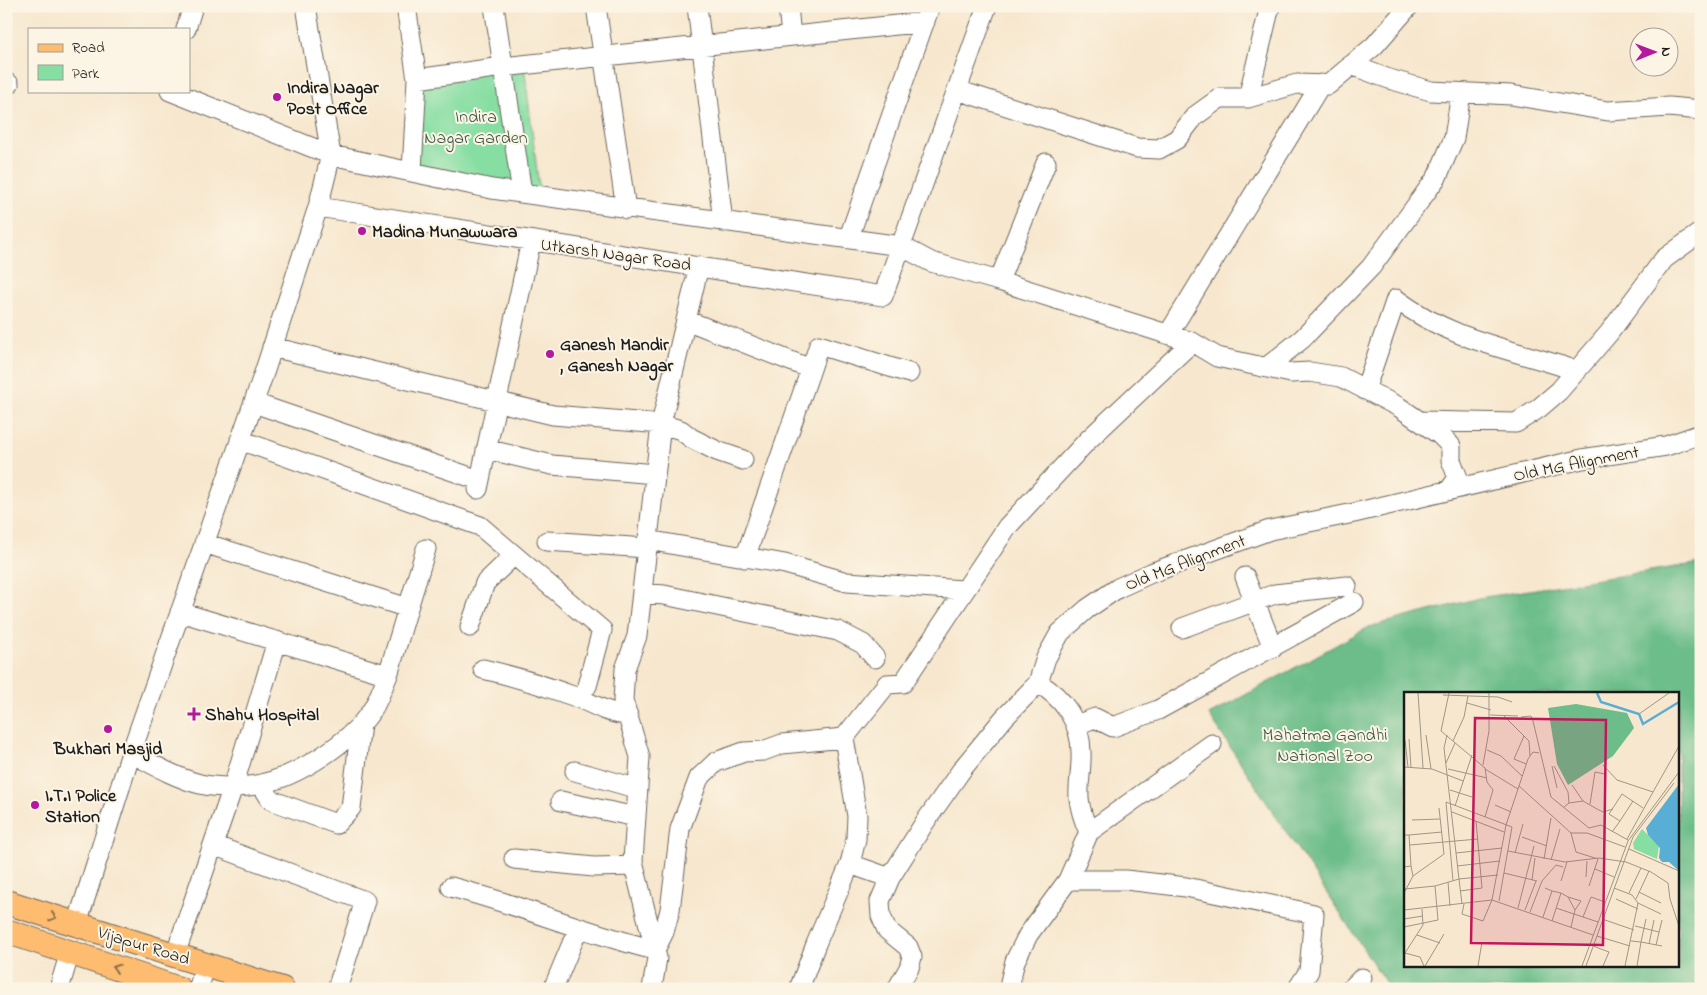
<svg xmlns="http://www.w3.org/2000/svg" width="1707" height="995" font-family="'Indie Flower',sans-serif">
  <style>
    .green { fill: #86dea3; stroke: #517d60 }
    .forest { fill: #6cbd89; stroke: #446c52; fill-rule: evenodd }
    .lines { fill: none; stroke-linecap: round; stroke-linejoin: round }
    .minor-casing { stroke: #69635a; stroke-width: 21 }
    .major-casing { stroke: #69635a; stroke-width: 26 }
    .minor { stroke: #fff; stroke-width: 19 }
    .major { stroke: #fdbc6f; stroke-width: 24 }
    .oneway { stroke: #8c6c46 }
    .poi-dot { fill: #b5179e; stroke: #fcf5e5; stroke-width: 2 }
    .labels { text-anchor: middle; stroke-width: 4; stroke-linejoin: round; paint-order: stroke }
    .poi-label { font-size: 18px; font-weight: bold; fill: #1c1c1c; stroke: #fcf5e5; text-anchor: start }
    .park-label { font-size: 18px; fill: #3c5644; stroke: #fcf5e5 }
    .street-label { font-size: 18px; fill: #1c1c1c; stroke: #fcf5e5 }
    .inset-river { fill: none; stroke: #59aed5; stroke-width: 2.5 }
    .inset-road { fill: none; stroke: #9f9687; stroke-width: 1 }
    .view { fill: #c2185b; fill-opacity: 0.15; stroke: #c2185b; stroke-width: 2.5 }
    .inset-edge { fill: none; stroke: #1c1c1c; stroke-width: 2.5 }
  </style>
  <rect width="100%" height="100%" fill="#fcf5e5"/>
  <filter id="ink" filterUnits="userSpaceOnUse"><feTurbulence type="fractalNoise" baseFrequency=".02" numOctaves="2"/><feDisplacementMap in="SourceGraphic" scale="10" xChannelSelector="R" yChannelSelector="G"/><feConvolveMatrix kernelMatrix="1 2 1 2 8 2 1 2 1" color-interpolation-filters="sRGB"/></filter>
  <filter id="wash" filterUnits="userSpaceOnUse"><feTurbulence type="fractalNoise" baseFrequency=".0096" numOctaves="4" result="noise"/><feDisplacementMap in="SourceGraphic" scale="20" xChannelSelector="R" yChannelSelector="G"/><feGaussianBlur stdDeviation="1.12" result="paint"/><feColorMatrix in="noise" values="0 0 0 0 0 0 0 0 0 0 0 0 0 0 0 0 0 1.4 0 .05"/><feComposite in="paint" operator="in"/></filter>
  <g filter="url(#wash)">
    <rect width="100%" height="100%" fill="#f7e7ce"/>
    <path class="green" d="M524 65 540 196 412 171 417 79Z"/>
    <path class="forest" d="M1701 563V989H1390L1209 715 1369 627 1479 598ZM1406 694H1678V966H1406Z"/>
  </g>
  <g filter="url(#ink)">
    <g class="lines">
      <defs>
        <path id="minor" d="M406 6 417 79 502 67 925 22
          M494 6 522 193
          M596 6 626 209
          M697 6 723 222
          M788 6 791 36
          M186 29 193 6
          M1351 65 1389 79 1431 91 1511 95 1608 111 1669 107 1701 110
          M6 83 9 84
          M957 90 1137 148 1159 149 1177 139 1195 116 1220 98H1248L1297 84 1328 85 1374 46 1409 6
          M170 91 331 155 492 189 901 246 931 262 999 281 1192 342
          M1248 98 1270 6
          M412 171 417 79
          M318 207 883 296 987 6
          M849 237 930 6
          M999 281 1046 163
          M686 320 811 369 819 345 909 373
          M1169 333 1321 84
          M272 347 553 415 661 424 681 430 691 438 717 451 743 460
          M1267 367 1302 339 1371 267 1421 199 1437 177 1454 138 1461 93
          M1365 390 1396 299C1452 341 1512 349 1577 371
          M254 403 479 480
          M1420 421 1516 423 1538 409 1559 391 1609 333 1664 259 1701 232
          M240 440 480 526 602 630 587 686
          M486 449 552 465 655 474
          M478 489 531 241
          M647 540 785 564 847 582 963 590
          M547 541 646 548
          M204 543 408 608 426 549
          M745 558 811 369
          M1245 577 1273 648
          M642 593 664 595 838 631 863 644 875 658
          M180 612 388 675 408 608
          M470 627 485 583 514 555
          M1182 628 1275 594 1347 586
          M483 669C513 676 543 685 573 696 592 703 607 714 628 715
          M1038 683C1063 697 1081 723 1081 752 1082 767 1078 783 1079 798 1080 810 1084 821 1089 832
          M1076 725 1095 718 1113 727 1158 710 1354 602
          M131 753C152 764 176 778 200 784 218 788 243 788 261 784 298 776 351 742 372 710 379 699 383 686 388 675
          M575 771 628 786H638
          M261 784 271 800 336 824 351 808 361 724
          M561 801 636 817
          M213 845 365 901 337 989
          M514 859 594 867 634 866
          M850 864 890 878
          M1068 880H1126L1186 887 1314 914 1309 971 1298 988
          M451 887C520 905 585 933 655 950L664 932 670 910 680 829 699 778 716 762 744 752 763 751 782 744 844 738 887 684 903 683 1007 527 1088 440 1192 342 1217 357 1291 373 1310 372 1341 377 1399 407 1440 435 1451 446V460L1458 478 1450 489
          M77 924 131 753 265 370 318 207 331 155 306 6
          M175 955 233 787 277 641
          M59 989 70 952
          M198 989 206 965
          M553 989 578 929
          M652 989 657 958 633 861 640 757 623 700 625 669 637 636 661 424 699 266
          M799 989 816 944 850 864 856 839 857 816 844 738
          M897 989 909 968 912 957 908 947 887 930 881 916 880 901 890 878 925 822 963 768 1004 718 1038 683 1046 658 1060 633 1087 609 1118 588 1151 573 1270 530 1354 513 1582 459 1666 446 1701 434
          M1014 989 1010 982 1015 961 1028 935 1068 880 1089 832 1212 744
          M1351 989 1362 978"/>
        <path id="major" d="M6 902 282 989
          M6 931 179 989"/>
      </defs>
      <use href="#minor" class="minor-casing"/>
      <use href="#major" class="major-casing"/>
      <use href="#minor" class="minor"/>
      <use href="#major" class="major"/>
    </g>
    <defs><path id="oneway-chevron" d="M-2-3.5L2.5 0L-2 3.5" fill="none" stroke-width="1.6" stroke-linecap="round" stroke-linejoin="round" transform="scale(1.25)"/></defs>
    <g class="oneway">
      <use href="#oneway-chevron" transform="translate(53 917) rotate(17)"/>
      <use href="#oneway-chevron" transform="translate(116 968) rotate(-161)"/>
    </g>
  </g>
  <g class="poi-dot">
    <circle cx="277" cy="97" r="5"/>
    <circle cx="362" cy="231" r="5"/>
    <circle cx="550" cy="354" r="5"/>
    <path d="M191.5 706.5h5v5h5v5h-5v5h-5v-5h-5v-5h5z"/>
    <circle cx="108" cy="729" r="5"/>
    <circle cx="35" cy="805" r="5"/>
  </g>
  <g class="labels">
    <g class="poi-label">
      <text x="287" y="93">Indira Nagar<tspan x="287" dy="21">Post Office</tspan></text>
      <text x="372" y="237">Madina Munawwara</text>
      <text x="560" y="350">Ganesh Mandir<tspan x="560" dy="21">, Ganesh Nagar</tspan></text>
      <text x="205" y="720">Shahu Hospital</text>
      <text x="108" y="754" text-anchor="middle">Bukhari Masjid</text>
      <text x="45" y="801">I.T.I Police<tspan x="45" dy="21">Station</tspan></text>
    </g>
    <g class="park-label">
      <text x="476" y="122">Indira<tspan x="476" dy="21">Nagar Garden</tspan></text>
      <text x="1325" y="740">Mahatma Gandhi<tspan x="1325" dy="21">National Zoo</tspan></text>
    </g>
    <g class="street-label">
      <text transform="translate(616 254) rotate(8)" y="6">Utkarsh Nagar Road</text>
      <text transform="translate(1576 463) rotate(-11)" y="6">Old MG Alignment</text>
      <text transform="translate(1185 562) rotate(-21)" y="6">Old MG Alignment</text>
      <text transform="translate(144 945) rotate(17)" y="6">Vijapur Road</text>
    </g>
  </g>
  <g transform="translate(1404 692)">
    <rect width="275" height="275" fill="#f7e7ce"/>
    <path d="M238 137 255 154 253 167 230 157 229 151Z" fill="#86dea3"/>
    <path d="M172 12 223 21 230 36 209 64 164 93 153 72 144 16Z" fill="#6cbd89"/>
    <path d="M275 92V178H274L265 170H258L255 166 256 156 244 143 242 136Z" fill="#59aed5"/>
    <path class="inset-river" d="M193 1 197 10 235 22 239 32 275 10"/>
    <path class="inset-road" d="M14 1 19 76M45 1 37 39 81 76 83 90 89 98 81 125M39 3 94 5 108 10M63 11 87 18M235 22 265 1M86 23 114 24M100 24 125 49 126 64M117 25 127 24 129 29 147 105 185 136M22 43 27 77M43 43 40 56 55 187 94 183M120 44 110 67 122 72M5 47 7 75M1 48 4 75M49 49 60 25 64 4M83 58 97 64 118 84M135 61 129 60 124 67 115 94 167 141 172 160 194 167 185 194M42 71 51 51M79 73 85 39V1M199 73 213 88 249 100 275 54M148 74 153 96M150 74 164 100 165 111M0 75 28 77 59 89M44 77 83 86M81 77 114 97M168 93 179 109 193 117 199 120 209 117M46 98 68 105M186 112 191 80 201 82M91 113 107 120M51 114 68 63M160 115 165 111 179 109M48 120 100 140M8 128 36 127M216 129 229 109M185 136 197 133 224 148M208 140 216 129 205 122 218 102 239 116M167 141H183L221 155M0 143H5L7 174M5 143 38 140M118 145 143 154M223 147 249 100M6 153 74 147M225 157 275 179M104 159 161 170 195 166 222 170 247 180 264 191 266 207 275 234M52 161 98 156M111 161 119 132M140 167 147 126M147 168 156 137M53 174 96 169M0 175 7 174 9 184M191 177 210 185M100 181 133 189M182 185 183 169M128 188 131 166M49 189 42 110 108 135 95 209M157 189 163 170M44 190 46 214M210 196 228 203 234 211 221 274M1 197 31 194M56 199 78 196 72 129M235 200 257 211M0 201 9 184 40 162 35 116M157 201 164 205 171 218 167 235M225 201 237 176M164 205 177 209 171 218M212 207 234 217M232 207 245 179M234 211 257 222M60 212 58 222 79 229 88 208 102 133 115 94M114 216 130 154M152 216 194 230M0 218 88 208 189 243M121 218 132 189M126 220 138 189 152 173 159 175M139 225 148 199 141 196M179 225 187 205 201 210M0 227 19 224M198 227 230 238M242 227 237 250 258 254M148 229 157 201 148 199M231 234 255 240M0 235 34 228 31 194 55 187 58 212M13 243 36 251M193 244 226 254M227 249 237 250 233 274M245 252 250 228M252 253 258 228M189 254 205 260 199 274M1 261 19 233 18 217M1 261 16 265 20 274M21 274 40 242M74 274 78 250M178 274 224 149 275 80M182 274 229 145 270 91"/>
    <path class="view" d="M71 26 202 28 199 253 67 251Z"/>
    <rect width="275" height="275" class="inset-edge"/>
  </g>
  <rect width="1707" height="995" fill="none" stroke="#fcf5e5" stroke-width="25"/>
  <rect x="28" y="28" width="162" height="65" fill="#fcf5e5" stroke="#a29e95"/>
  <rect x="38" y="44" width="25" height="8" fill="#fdbc6f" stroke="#a29e95"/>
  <text x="72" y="52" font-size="15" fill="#1c1c1c">Road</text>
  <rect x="38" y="65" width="25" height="15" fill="#86dea3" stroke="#a29e95"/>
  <text x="72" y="78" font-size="15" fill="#1c1c1c">Park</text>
  <g transform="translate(1654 52) rotate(89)"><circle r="24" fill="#fcf5e5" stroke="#a29e95"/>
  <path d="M0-4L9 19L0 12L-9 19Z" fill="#b5179e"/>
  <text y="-8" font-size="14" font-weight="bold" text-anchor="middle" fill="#1c1c1c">N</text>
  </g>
</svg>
